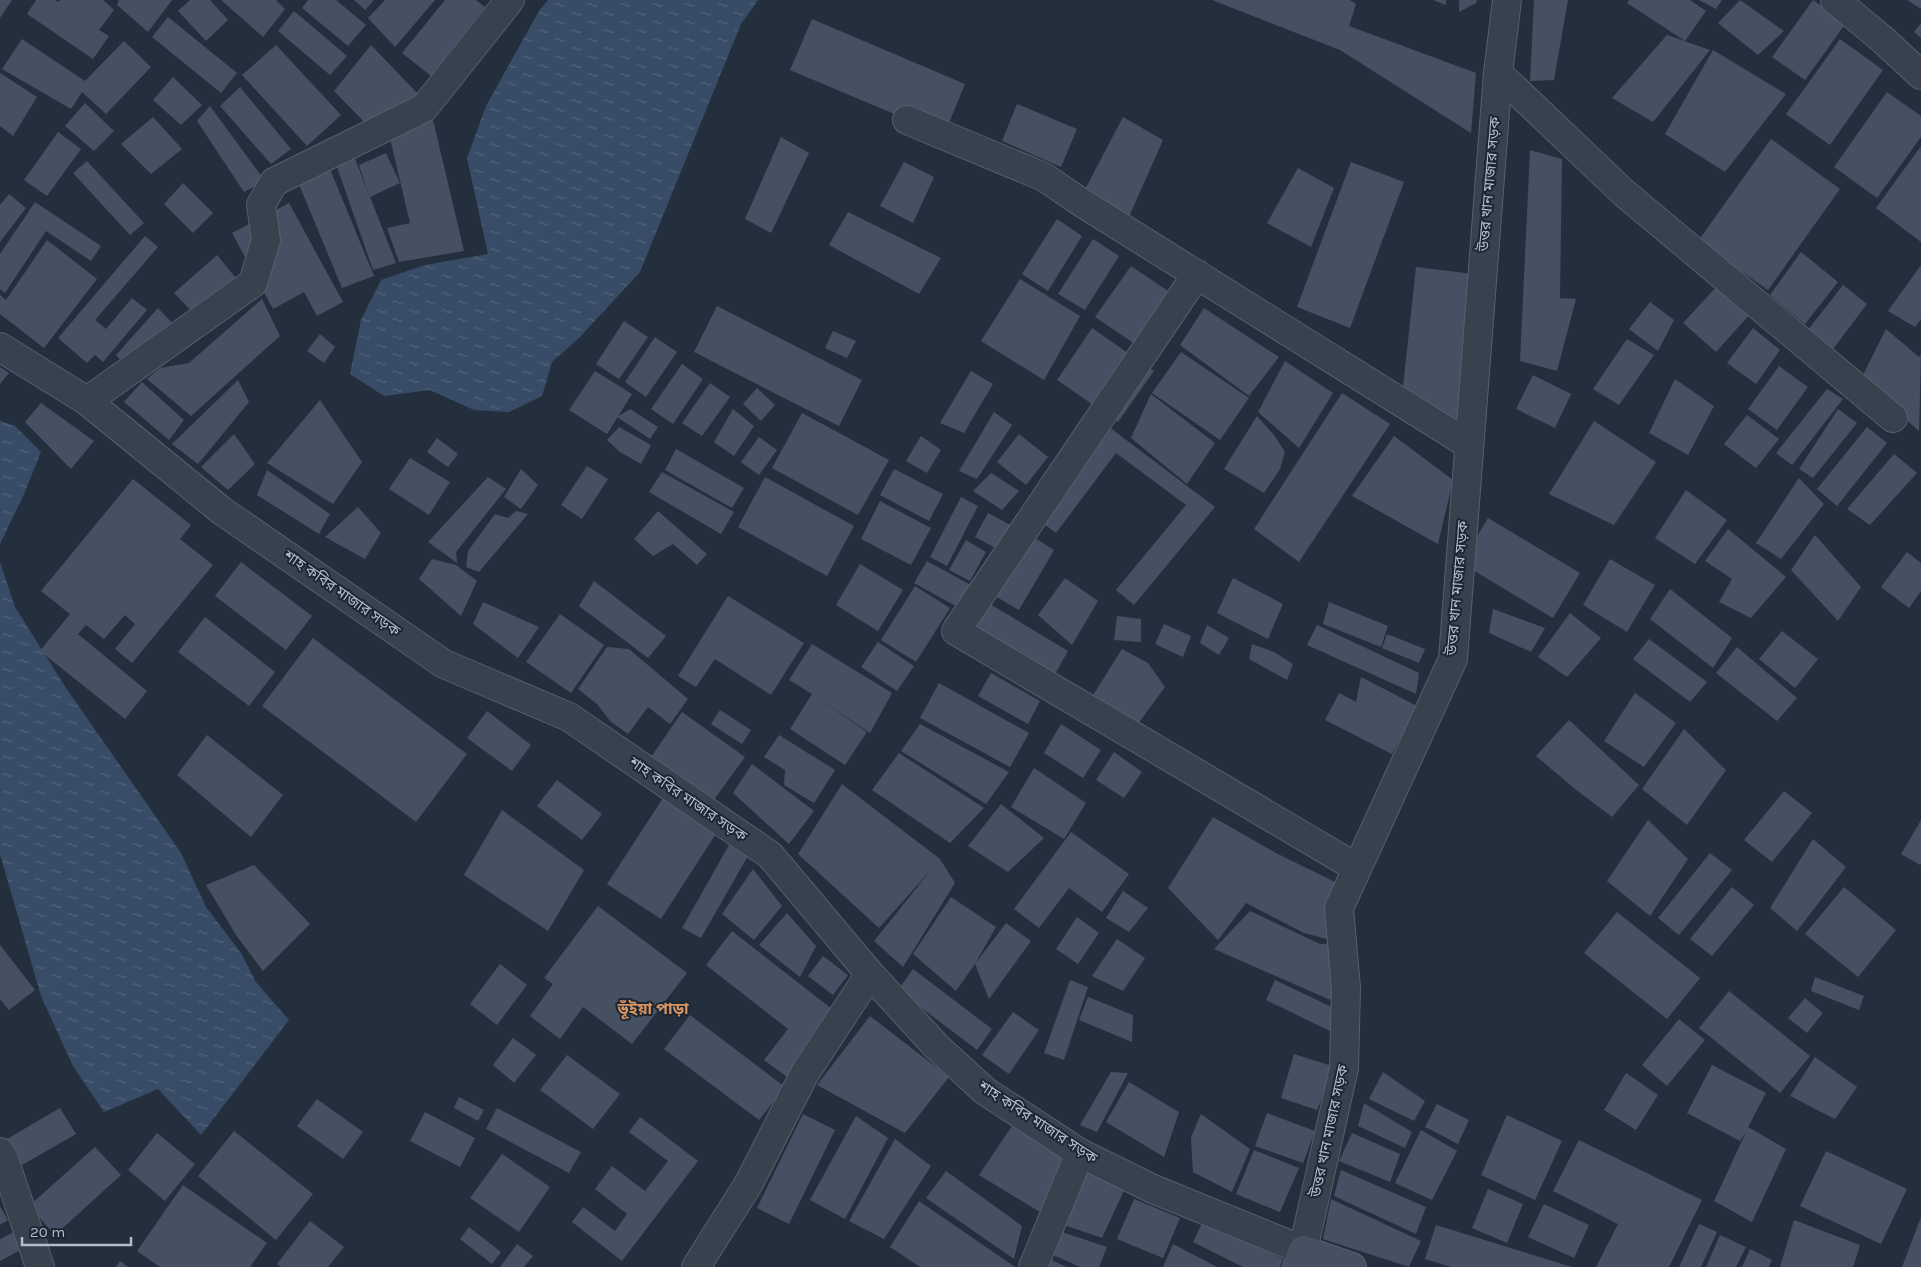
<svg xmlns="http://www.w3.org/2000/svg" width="1921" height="1267" font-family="Karla,'Noto Sans Bengali',sans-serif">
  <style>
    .water { fill: url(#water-ripples) }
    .building { fill: #455162 }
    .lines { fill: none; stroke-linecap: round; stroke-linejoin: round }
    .minor-casing { stroke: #565f6c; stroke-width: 30 }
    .tertiary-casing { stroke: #565f6c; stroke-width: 30 }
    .secondary-casing { stroke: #565f6c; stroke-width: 30 }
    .minor { stroke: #38414e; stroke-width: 28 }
    .tertiary { stroke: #38414e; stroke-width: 28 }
    .secondary { stroke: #465061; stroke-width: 28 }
    .labels { text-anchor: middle; stroke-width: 4; stroke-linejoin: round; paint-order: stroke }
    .street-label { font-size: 15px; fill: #b4bcc9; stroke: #1d2633 }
    .neighbourhood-label { font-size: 16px; font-weight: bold; fill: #d59563; stroke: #1d2633 }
  </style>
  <defs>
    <pattern id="water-ripples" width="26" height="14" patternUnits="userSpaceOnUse" patternTransform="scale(1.25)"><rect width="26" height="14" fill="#394c67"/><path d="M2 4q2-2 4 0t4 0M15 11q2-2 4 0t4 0" fill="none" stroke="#53647b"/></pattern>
  </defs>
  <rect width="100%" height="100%" fill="#242f3e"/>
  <path class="water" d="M548 0H758L741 24 640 272 579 338 552 362 542 396 509 412 474 410 430 390 384 396 350 374 361 320 381 280 425 265 488 254 467 158 486 106 539 11Z
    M0 421 15 426 41 452 24 494 0 544Z
    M0 562 15 607 66 688 181 853 206 907 241 953 256 982 289 1020 201 1135 158 1089 104 1112 73 1066 41 996 0 854Z"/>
  <path class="building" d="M0 0H12L0 18Z
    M36 0H55L58 2 60 0H103L114 10 99 30 109 36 93 59 27 14Z
    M119 0H172L148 32 117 5Z
    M190 0H210L228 20 206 41 178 11Z
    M221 0H276L285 9 263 37Z
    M308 0H336L366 25 348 46 302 8Z
    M354 0H374L365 10Z
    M385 0H435L395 47 368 18Z
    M445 0H476L485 7 431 76 402 53Z
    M1212 0H1350L1356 4 1349 26 1476 73 1471 133 1340 50Z
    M1433 0H1446V5Z
    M1459 0H1477L1476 3 1459 12Z
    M1534 0H1568L1554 80 1530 81Z
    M1629 0H1690L1706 11 1685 41 1627 3Z
    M1699 0H1722L1716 9Z
    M1740 0 1784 31 1758 55 1718 23Z
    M1813 0 1846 23 1805 80 1772 57Z
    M1907 0H1921V9Z
    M294 11 347 56 330 75 278 31Z
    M168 17 237 73 221 93 152 37Z
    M812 19 965 84 944 135 790 70Z
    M1921 23V38L1914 32Z
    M1667 35 1710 50 1653 122 1612 98Z
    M22 39 85 81 124 41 151 67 106 114 82 92 71 109 2 69Z
    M1840 39 1883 70 1830 145 1786 114Z
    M276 45 341 115 307 146 242 75Z
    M371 45 420 96 368 126 334 91Z
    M1713 50 1786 94 1725 172 1665 134Z
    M0 73 37 97 13 136 0 126Z
    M173 77 202 105 181 125 153 100Z
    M240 87 291 149 271 164 220 106Z
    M1887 92 1921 116V137L1877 198 1834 167Z
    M85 103 114 131 94 151 65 126Z
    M1017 104 1077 129 1061 167 1002 141Z
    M210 106 265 181 244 192 197 121Z
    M153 117 182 149 151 174 121 144Z
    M1123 117 1163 140 1128 219 1081 197Z
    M433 120 464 251 399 262 387 228 410 223 388 130Z
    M58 132 81 149 47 196 24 180Z
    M781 137 809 153 771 233 745 219Z
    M1771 139 1840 189 1768 290 1698 241Z
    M1921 146V242L1876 208Z
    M1530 150 1562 159 1560 298 1576 299 1557 371 1520 361Z
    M386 153 400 183 370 197 396 263 373 270 336 164 354 156 369 195 359 165Z
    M87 161 144 223 130 235 73 173Z
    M904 162 934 177 913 223 880 206Z
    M1351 162 1404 182 1350 328 1297 307Z
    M1298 168 1334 188 1311 247 1267 223Z
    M330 169 374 276 342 288 298 182Z
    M183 183 213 213 193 233 164 204Z
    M9 194 26 208 0 242V205Z
    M35 202 101 246 91 261 46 231 5 293 0 289V254Z
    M289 203 343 302 317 316 304 292 273 309 232 233Z
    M848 212 941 258 919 294 829 245Z
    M1057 219 1082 236 1048 291 1022 274Z
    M145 236 158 247 95 320 106 329 132 298 147 310 103 362 95 355 87 363 58 338Z
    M1093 239 1119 256 1085 310 1058 294Z
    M47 240 97 279 44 348 0 314V295L6 300Z
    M1801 252 1838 282 1805 324 1770 295Z
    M217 255 240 283 198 318 174 293Z
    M1921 265V319L1915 327 1888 311Z
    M1131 266 1192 307 1157 359 1095 317Z
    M1416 267 1473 274 1457 428 1402 396Z
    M1020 279 1080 316 1044 380 981 341Z
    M1719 284 1751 313 1716 352 1683 323Z
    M1843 285 1867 304 1833 349 1808 330Z
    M262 299 280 336 191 416 147 379 160 368 189 363Z
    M1650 302 1674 320 1658 351 1629 329Z
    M717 306 862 380 839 426 694 352Z
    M158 308 179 330 130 372 116 355Z
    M1204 308 1279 357 1249 396 1180 345Z
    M624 321 648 337 619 379 596 364Z
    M1092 328 1154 371 1118 422 1057 380Z
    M1753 328 1780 350 1756 384 1727 363Z
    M1886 329 1919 357 1921 354 1919 431 1861 379Z
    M833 331 856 341 847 358 825 348Z
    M320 334 335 347 324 363 307 351Z
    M655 337 677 352 646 397 625 382Z
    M1627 339 1654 355 1619 405 1593 389Z
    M1181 352 1249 398 1220 440 1152 393Z
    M1285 361 1333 393 1299 448 1258 412Z
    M682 364 703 379 673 424 651 409Z
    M1779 366 1808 387 1777 430 1748 409Z
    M0 367 9 373 0 384Z
    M595 371 632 394 607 434 569 410Z
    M971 371 993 384 964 433 940 423Z
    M1533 375 1571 394 1555 428 1516 409Z
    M1675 379 1714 406 1688 455 1649 433Z
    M238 380 249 402 198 464 172 444Z
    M142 382 184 420 169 440 124 402Z
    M710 383 730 397 702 436 682 423Z
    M757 388 775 405 761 421 743 404Z
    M1827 389 1843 399 1792 465 1776 453Z
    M1342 393 1390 424 1299 562 1254 529Z
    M1151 394 1215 443 1187 484 1131 438Z
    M320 400 362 462 333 504 267 463Z
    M41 403 94 441 71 469 25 422Z
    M630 409 658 427 650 439 617 417Z
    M733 409 754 426 734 456 714 442Z
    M1838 409 1857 423 1813 478 1799 469Z
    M994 412 1012 425 977 479 959 471Z
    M802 413 889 460 858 515 772 468Z
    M1747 415 1779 439 1756 468 1724 444Z
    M1257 416 1274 435 1285 452 1280 469 1264 493 1224 469Z
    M1594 421 1656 462 1614 525 1549 494Z
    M1105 424 1215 507 1134 605 1116 590 1186 505 1116 453 1056 533 1036 518Z
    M619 427 651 445 641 464 620 452 607 440Z
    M1867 427 1887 443 1837 506 1817 489Z
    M234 434 255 464 228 490 201 467Z
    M1019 434 1048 457 1026 485 997 462Z
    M921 436 941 450 927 473 906 461Z
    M1394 436 1453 480 1438 544 1352 496Z
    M759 437 777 450 759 475 741 462Z
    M437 438 458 454 448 467 427 452Z
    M676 449 744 488 732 508 665 470Z
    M1894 454 1917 473 1870 525 1847 509Z
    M410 458 450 482 429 515 389 489Z
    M587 466 608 479 582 519 561 505Z
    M521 469 538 485 521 509 504 497Z
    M894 469 943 494 929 521 880 495Z
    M267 470 330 514 319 534 257 495Z
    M662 472 734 512 721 534 649 492Z
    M991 473 1019 491 1002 510 973 491Z
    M488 477 506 489 456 552 457 563 428 542Z
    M765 477 854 526 827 576 738 527Z
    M1799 478 1824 504 1781 559 1756 543Z
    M133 479 191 525 180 539 213 565 132 663 115 649 135 624 125 615 104 639 86 625 78 634 147 691 125 719 40 651 70 614 41 591Z
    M1686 490 1727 520 1695 564 1655 538Z
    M961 497 978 506 947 566 930 557Z
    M880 501 931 528 911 565 861 539Z
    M358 507 381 533 365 559 325 537Z
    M516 511 528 514 479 572 466 567 468 551 495 514 508 518Z
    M658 511 707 554 697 565 673 544 653 556 634 539Z
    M988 513 1016 528 1003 552 975 537Z
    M1488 518 1580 573 1553 618 1461 563Z
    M1728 529 1786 577 1751 618 1719 602 1732 579 1705 561Z
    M1815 535 1861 587 1838 621 1791 570Z
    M1032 536 1054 550 1019 610 995 596Z
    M966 540 986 552 970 581 949 570Z
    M1907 552 1921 563V591L1909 608 1881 587Z
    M432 559 456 565 477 581 461 616 419 579Z
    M1610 559 1655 585 1627 632 1583 605Z
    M927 561 976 588 968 613 914 583Z
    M241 562 312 616 286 650 215 596Z
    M860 564 903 590 878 631 836 605Z
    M1065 578 1098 601 1072 645 1038 615Z
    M1233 578 1283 604 1268 639 1217 613Z
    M594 581 666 636 648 658 579 606Z
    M915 586 950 608 916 662 881 640Z
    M1670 589 1732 638 1713 668 1650 619Z
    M728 596 804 643 771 695 715 659 696 687 678 676Z
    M483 602 539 627 518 658 473 624Z
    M1329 602 1388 626 1381 647 1323 624Z
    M990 604 1068 651 1050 683 971 636Z
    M1493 609 1545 628 1531 652 1489 633Z
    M1570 613 1601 638 1567 677 1538 657Z
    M560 614 604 645 571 693 526 662Z
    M1117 616 1141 619V642L1114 640Z
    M205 617 275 672 249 706 178 652Z
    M1164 624 1191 636 1183 657 1155 644Z
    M1207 625 1229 638 1219 655 1200 643Z
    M1317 625 1419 673 1416 694 1307 645Z
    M1782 631 1818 659 1795 688 1759 659Z
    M1387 634 1425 649 1419 663 1382 648Z
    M313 638 467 754 416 822 262 706Z
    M1649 639 1707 682 1690 702 1633 659Z
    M878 642 914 666 897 691 861 667Z
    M812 644 892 693 870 733 815 696 867 732 845 765 790 729 812 694 789 680Z
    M1252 644 1274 652 1293 664 1287 680 1249 659Z
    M607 647 629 649 688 699 670 724 648 707 628 734 610 721 598 705 578 689Z
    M1737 647 1797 698 1777 721 1716 673Z
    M1122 649 1148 663 1165 687 1135 728 1090 700Z
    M991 673 1040 701 1028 724 978 696Z
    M1361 677 1417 706 1392 754 1325 720 1339 693 1356 702Z
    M939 683 1029 733 1010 767 920 718Z
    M1635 693 1676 723 1644 767 1604 741Z
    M720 710 751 730 742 744 711 724Z
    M487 711 531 745 512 771 467 738Z
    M682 712 745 757 713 801 651 757Z
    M1569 720 1639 785 1612 817 1575 789 1536 756Z
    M920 724 1009 772 986 804 901 751Z
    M1061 724 1101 750 1083 778 1044 753Z
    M1684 729 1726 770 1687 825 1642 789Z
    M207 735 283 795 251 837 177 775Z
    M779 735 835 770 814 803 784 785 785 770 764 757Z
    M1114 752 1142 772 1124 798 1096 780Z
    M899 753 984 808 950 843 872 790Z
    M752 764 814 811 789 844 733 793Z
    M1034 768 1086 803 1064 839 1011 807Z
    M557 780 602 814 582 840 537 806Z
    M842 784 940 859 955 883 903 967 874 941 931 870 879 928 798 854Z
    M1784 791 1812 813 1772 862 1744 840Z
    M665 795 719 829 661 919 607 884Z
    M1001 804 1044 838 1008 872 968 846Z
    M502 810 584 870 548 931 464 875Z
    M1213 817 1276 853 1347 888 1327 939 1304 933 1246 903 1218 940 1168 888Z
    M1648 820 1688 859 1650 916 1607 881Z
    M1921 820V864L1920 865 1901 854Z
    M1071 832 1129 874 1102 912 1069 888 1039 928 1014 909Z
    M733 838 752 849 701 938 682 928Z
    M1813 839 1846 867 1797 931 1770 908Z
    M1710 853 1732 870 1679 935 1658 918Z
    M254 865 310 924 263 971 236 935 206 885Z
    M753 869 782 906 754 940 722 914Z
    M1732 887 1754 905 1712 956 1690 939Z
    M1844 887 1896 930 1858 977 1805 934Z
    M1123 891 1148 908 1129 932 1106 918Z
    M951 897 996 927 975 964 1006 923 1031 941 989 999 975 964 956 991 913 954Z
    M598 906 687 973 632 1044 583 1007 560 1039 530 1016 553 984 544 978Z
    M1250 911 1320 944 1341 943 1335 1002 1214 949Z
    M1617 912 1700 978 1667 1019 1584 953Z
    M787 913 816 946 800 977 759 945Z
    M1077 917 1099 933 1078 964 1056 949Z
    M732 931 837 1013 787 1077 764 1060 788 1029 706 965Z
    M1117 939 1145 958 1123 991 1092 976Z
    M0 945 35 990 9 1010 0 999Z
    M823 956 848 975 833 995 808 976Z
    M500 964 527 985 497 1025 470 1004Z
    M913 969 992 1029 977 1050 898 990Z
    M1815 977 1864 996 1859 1010 1811 991Z
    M1070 980 1088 987 1064 1060 1044 1053Z
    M1275 980 1340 1011 1330 1031 1266 1000Z
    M1729 991 1810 1056 1780 1093 1699 1028Z
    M1088 997 1133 1015 1132 1042 1079 1020Z
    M1805 998 1823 1013 1807 1033 1788 1018Z
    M1013 1012 1039 1030 1009 1074 982 1055Z
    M690 1015 785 1087 759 1120 664 1049Z
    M870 1016 949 1077 905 1133 817 1085Z
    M1679 1019 1705 1040 1667 1086 1642 1065Z
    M513 1038 536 1055 514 1083 493 1065Z
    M1294 1054 1335 1067 1317 1110 1281 1098Z
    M567 1055 620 1094 593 1129 540 1090Z
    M1815 1057 1857 1087 1835 1119 1790 1096Z
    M1712 1065 1766 1093 1748 1127 1786 1149 1752 1222 1714 1201 1746 1132 1740 1141 1687 1113Z
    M1111 1072 1128 1073 1097 1132 1080 1125Z
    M1383 1072 1425 1101 1414 1121 1369 1099Z
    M1626 1073 1658 1095 1636 1130 1604 1110Z
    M1129 1082 1179 1112 1164 1157 1106 1122Z
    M459 1097 484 1110 478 1121 454 1108Z
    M317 1099 363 1132 343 1159 297 1126Z
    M1364 1103 1412 1132 1405 1148 1358 1126Z
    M1437 1104 1469 1120 1458 1144 1425 1127Z
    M60 1108 76 1134 22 1165 7 1139Z
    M497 1108 581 1152 569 1173 486 1129Z
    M425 1112 475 1138 460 1167 410 1141Z
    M1267 1113 1315 1131 1303 1163 1255 1146Z
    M803 1114 835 1130 789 1224 757 1208Z
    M1201 1114 1250 1149 1232 1192 1193 1172 1191 1137Z
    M1507 1115 1562 1141 1535 1200 1481 1175Z
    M856 1116 888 1138 845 1219 810 1200Z
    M640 1117 698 1161 622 1261 572 1222 583 1207 615 1231 627 1214 595 1189 612 1166 645 1191 668 1161 629 1132Z
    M1018 1117 1065 1150 1040 1212 979 1175Z
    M1421 1130 1457 1151 1432 1200 1395 1183Z
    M234 1131 313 1194 276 1240 198 1176Z
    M157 1133 195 1164 165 1201 128 1170Z
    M1352 1133 1400 1154 1390 1182 1339 1161Z
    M895 1139 931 1166 884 1239 849 1221Z
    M1579 1140 1702 1200 1669 1267H1596L1618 1224 1553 1191Z
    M95 1147 121 1175 55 1235 29 1206Z
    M1254 1150 1299 1168 1280 1212 1236 1194Z
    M1826 1151 1907 1189 1881 1244 1800 1206Z
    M502 1154 550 1187 519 1232 470 1198Z
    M1088 1158 1128 1182 1102 1238 1058 1223Z
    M1341 1170 1426 1207 1416 1234 1334 1196Z
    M946 1171 1022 1226 1014 1259 926 1198Z
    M183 1185 267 1243 250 1267H160L137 1251Z
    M1488 1189 1523 1204 1507 1243 1472 1228Z
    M1134 1199 1180 1218 1163 1258 1117 1239Z
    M1331 1199 1421 1241 1409 1267 1323 1239Z
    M919 1201 1015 1267H920L890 1247Z
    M1544 1204 1589 1225 1574 1258 1528 1237Z
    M0 1206 8 1220 0 1225Z
    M1921 1217V1267H1902Z
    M1204 1219 1283 1259 1280 1267H1243L1193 1242Z
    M1794 1220 1860 1245 1853 1267H1780Z
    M310 1221 344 1247 328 1267H281L277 1264Z
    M1699 1224 1717 1232 1701 1267H1679Z
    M1436 1225 1572 1267H1451L1425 1259Z
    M469 1227 501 1252 492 1264 460 1239Z
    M20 1229 28 1246 0 1261V1239Z
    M1056 1230 1107 1247 1099 1267H1080L1051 1254Z
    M1720 1235 1746 1247 1736 1267H1706Z
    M517 1244 533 1256 524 1267H500Z
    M1173 1244 1217 1267H1163Z
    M1750 1249 1772 1260 1769 1267H1742Z
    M1047 1258 1067 1267H1043Z
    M120 1261 128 1267H116Z"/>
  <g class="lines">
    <defs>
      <path id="minor" d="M1835 0 1882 39 1921 75
        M1498 73 1624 193 1893 418
        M907 120 1044 177 1079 201 1468 444
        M1197 274 956 631 1357 868
        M87 401 253 283 266 240 261 205 274 182 424 108 510 0
        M0 1152 4 1159 40 1267
        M1303 1250 1344 1068 1346 988 1339 908 1453 659 1498 73 1507 0
        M696 1267 749 1183 805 1073 870 974
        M1033 1267 1080 1153"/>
      <path id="tertiary" d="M0 347 87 401 222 511 444 664 569 717 770 855 870 974 936 1046 985 1091 1080 1153 1153 1189 1303 1250"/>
      <path id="secondary" d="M1297 1267 1303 1250 1352 1267"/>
    </defs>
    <use href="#minor" class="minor-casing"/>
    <use href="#tertiary" class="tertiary-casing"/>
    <use href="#secondary" class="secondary-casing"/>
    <use href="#minor" class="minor"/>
    <use href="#tertiary" class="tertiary"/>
    <use href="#secondary" class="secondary"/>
  </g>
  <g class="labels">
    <g class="street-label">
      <text transform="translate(1489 184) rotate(-85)" y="5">উত্তর খান মাজার সড়ক</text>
      <text transform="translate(1457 588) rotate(-85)" y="5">উত্তর খান মাজার সড়ক</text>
      <text transform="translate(342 593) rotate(35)" y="5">শাহ কবির মাজার সড়ক</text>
      <text transform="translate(688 799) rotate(34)" y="5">শাহ কবির মাজার সড়ক</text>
      <text transform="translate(1038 1122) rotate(33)" y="5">শাহ কবির মাজার সড়ক</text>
      <text transform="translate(1329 1131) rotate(-78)" y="5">উত্তর খান মাজার সড়ক</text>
    </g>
    <g class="neighbourhood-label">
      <text x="653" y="1014">ভূঁইয়া পাড়া</text>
    </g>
  </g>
  <path d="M22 1237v8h109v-8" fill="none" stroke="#b4bcc9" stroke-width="2.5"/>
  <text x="30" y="1237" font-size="15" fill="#b4bcc9" stroke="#1d2633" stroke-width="4" paint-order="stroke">20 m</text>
</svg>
